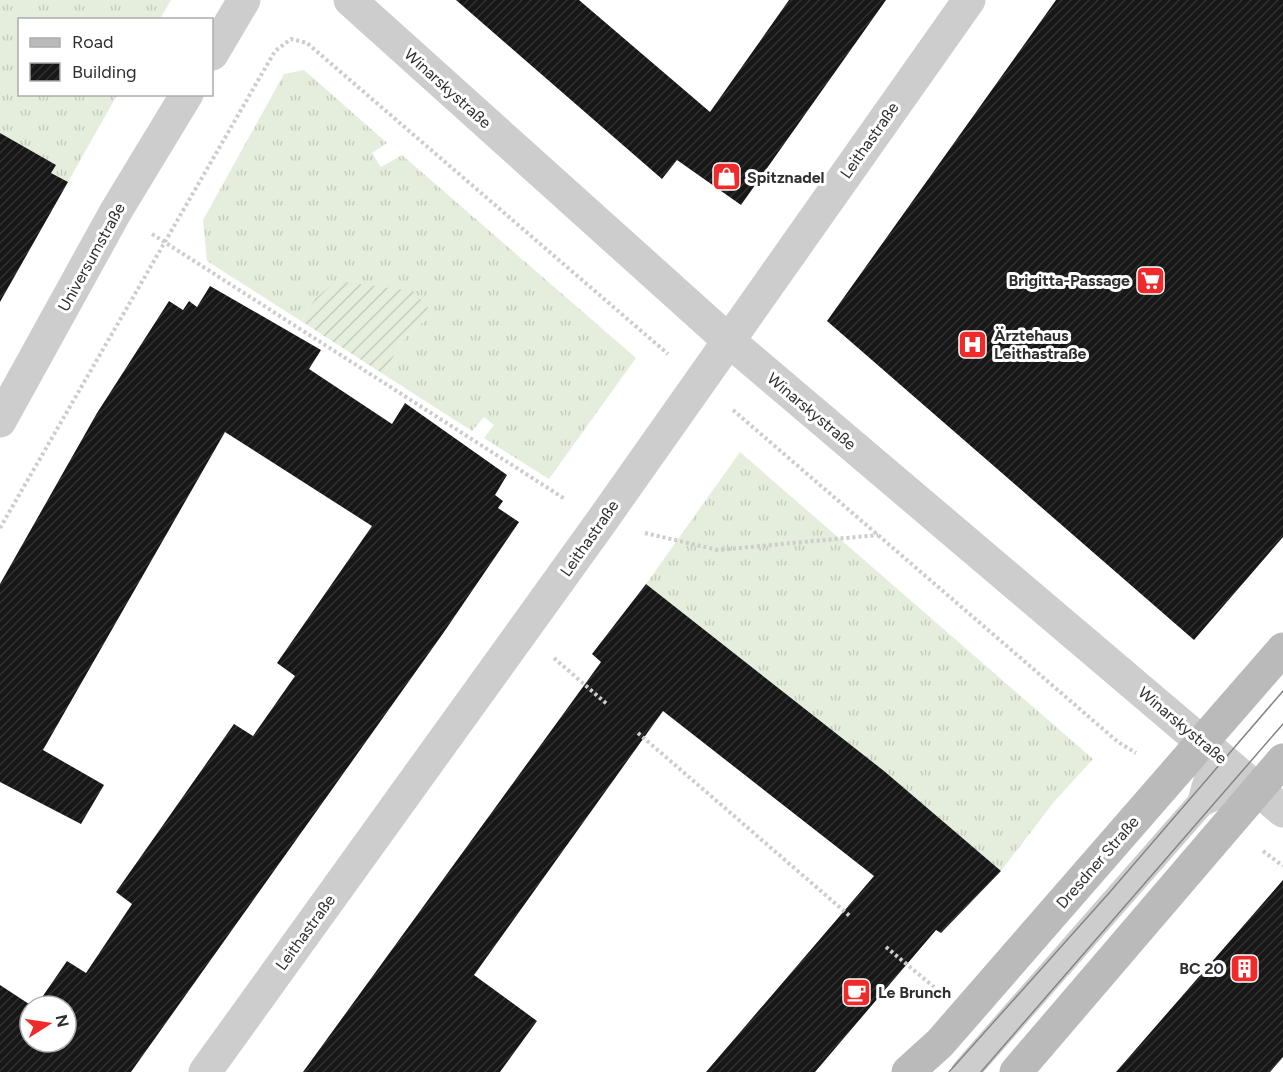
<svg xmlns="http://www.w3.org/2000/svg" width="1283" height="1072" font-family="Figtree,sans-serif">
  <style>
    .grass { fill: url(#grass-tufts) }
    .garden { fill: url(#garden-furrows) }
    .building { fill: url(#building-hatch) }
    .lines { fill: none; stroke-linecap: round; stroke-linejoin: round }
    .path { stroke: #cdcdcd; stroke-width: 4; stroke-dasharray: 3 3; stroke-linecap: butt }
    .lane { stroke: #cdcdcd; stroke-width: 28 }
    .street { stroke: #cdcdcd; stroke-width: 33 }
    .secondary { stroke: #bababa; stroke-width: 33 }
    .tram { stroke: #858585; stroke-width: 1.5 }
    .labels { text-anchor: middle; stroke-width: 6; stroke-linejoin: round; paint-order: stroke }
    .street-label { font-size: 16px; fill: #303030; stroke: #fff }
    .poi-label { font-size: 16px; font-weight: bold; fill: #303030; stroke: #fff; text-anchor: start }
  </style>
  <defs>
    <pattern id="grass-tufts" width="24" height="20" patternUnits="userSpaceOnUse" patternTransform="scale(1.5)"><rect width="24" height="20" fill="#e5eedd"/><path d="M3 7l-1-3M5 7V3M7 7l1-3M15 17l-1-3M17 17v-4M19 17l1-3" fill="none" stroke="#c5ccbe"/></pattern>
    <pattern id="garden-furrows" width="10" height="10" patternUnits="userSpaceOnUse" patternTransform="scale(1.5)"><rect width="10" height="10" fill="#e5eedd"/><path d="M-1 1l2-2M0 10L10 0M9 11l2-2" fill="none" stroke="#c5ccbe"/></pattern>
    <pattern id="building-hatch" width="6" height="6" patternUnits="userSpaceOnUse" patternTransform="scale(1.5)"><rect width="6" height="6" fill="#171717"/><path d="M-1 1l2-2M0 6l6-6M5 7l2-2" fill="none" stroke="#303030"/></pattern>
  </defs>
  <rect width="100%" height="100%" fill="#fff"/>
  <path class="grass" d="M0 0H171L160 19 20 20V94L117 95 68 182 51 173 56 165 0 133Z
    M304 70 387 143 372 153 381 167 402 155 636 358 549 479 484 438 494 425 484 417 472 431 383 374 405 337 433 313 315 299 301 321 207 261 203 220 284 74Z
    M740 452 1093 759 1053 803 1001 871 884 771 646 584Z"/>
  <path class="garden" d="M336 281 413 291 433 313 405 337 383 374 301 321 315 299Z"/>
  <path class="building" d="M456 0H579L710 112 789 0H886L741 205 677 160 662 179Z
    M1056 0H1283V537L1194 640 827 321Z
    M0 133 56 165 51 173 68 182 0 302Z
    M210 286 321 350 309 369 392 424 405 403 507 475 495 495 503 501 498 508 519 522 444 632 131 1072H0V985L32 1006H30V1042H66V1006H36L67 961 86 973 132 904 116 892 234 724 253 736 295 676 277 663 372 526 225 432 43 750 104 785 81 824 0 782V584L97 413 169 301 183 310 189 301 197 307Z
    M646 584 884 771 1001 871 941 933 936 930 815 1072H706L874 876 663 711 474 975 537 1021 500 1072H303L601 662 592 654Z
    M1283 880V1057L1270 1072H1116Z"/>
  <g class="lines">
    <path class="path" d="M152 234 565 499
      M733 410 1118 742 1136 753
      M0 528 275 51 291 39 307 43 668 354
      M645 533 718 550 878 535
      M554 658 608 705
      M638 733 851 917
      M1263 851 1283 866
      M886 947 934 987"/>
    <path class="lane" d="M1201 803 1208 778 1203 743
      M965 1072 1201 803 1222 793 1258 789"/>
    <path class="street" d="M350 0 728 340 1283 811
      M212 54 244 0
      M0 421 116 211 187 94
      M205 1072 601 522 969 0"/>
    <path class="secondary" d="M908 1072 940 1043 1283 649
      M1016 1072 1283 760"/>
    <path class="tram" d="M949 1072 1109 893 1283 691
      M981 1072 1283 724"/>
  </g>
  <defs>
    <symbol id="shop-square" viewBox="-11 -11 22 22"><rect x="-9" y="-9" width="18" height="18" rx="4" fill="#f0292a" stroke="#fff"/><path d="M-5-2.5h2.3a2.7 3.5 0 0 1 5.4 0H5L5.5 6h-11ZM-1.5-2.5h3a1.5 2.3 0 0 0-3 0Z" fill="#fff"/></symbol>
    <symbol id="supermarket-square" viewBox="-11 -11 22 22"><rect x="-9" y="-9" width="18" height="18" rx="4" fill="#f0292a" stroke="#fff"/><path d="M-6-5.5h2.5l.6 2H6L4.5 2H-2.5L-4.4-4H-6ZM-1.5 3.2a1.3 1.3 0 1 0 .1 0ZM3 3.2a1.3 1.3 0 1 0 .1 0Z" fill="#fff"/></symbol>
    <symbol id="hospital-square" viewBox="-11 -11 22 22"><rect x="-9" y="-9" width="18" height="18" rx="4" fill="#f0292a" stroke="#fff"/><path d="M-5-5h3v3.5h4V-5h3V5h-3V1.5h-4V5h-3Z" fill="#fff"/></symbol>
    <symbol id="building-square" viewBox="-11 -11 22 22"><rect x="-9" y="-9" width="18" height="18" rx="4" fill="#f0292a" stroke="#fff"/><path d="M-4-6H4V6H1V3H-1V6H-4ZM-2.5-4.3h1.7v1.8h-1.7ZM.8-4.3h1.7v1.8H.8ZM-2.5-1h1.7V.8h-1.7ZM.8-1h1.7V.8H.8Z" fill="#fff"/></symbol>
    <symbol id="cafe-square" viewBox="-11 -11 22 22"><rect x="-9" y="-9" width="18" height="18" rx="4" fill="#f0292a" stroke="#fff"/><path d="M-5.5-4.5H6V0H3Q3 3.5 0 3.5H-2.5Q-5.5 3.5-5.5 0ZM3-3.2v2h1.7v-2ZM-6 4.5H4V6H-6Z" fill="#fff"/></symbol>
  </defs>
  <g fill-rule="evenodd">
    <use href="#shop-square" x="710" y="160" width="33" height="33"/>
    <use href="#supermarket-square" x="1134" y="264" width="33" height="33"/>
    <use href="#hospital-square" x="956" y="328" width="33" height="33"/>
    <use href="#building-square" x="1228" y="952" width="33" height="33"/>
    <use href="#cafe-square" x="840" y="976" width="33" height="33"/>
  </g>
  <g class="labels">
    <g class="street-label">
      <text transform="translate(448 88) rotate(42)" y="6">Winarskystraße</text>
      <text transform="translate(869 140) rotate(-55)" y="6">Leithastraße</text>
      <text transform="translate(91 257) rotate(-61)" y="6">Universumstraße</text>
      <text transform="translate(812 411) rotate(40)" y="6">Winarskystraße</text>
      <text transform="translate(589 538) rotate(-55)" y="6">Leithastraße</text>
      <text transform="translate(1183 725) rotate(40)" y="6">Winarskystraße</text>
      <text transform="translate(1097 862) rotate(-49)" y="6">Dresdner Straße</text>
      <text transform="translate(305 932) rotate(-54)" y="6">Leithastraße</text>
    </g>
    <g class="poi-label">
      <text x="747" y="183">Spitznadel</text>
      <text x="1130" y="286" text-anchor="end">Brigitta-Passage</text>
      <text x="994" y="341">Ärztehaus<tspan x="994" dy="18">Leithastraße</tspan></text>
      <text x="1224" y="974" text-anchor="end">BC 20</text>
      <text x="878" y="998">Le Brunch</text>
    </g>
  </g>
  <rect x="18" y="18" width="195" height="78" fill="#ffffff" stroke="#acacac" stroke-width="1.5"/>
  <rect x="30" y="38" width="30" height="9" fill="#bababa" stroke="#acacac" stroke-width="1.5"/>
  <text x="72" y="48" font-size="18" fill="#303030">Road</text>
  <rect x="30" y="63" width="30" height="18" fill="url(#building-hatch)" stroke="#acacac" stroke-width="1.5"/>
  <text x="72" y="78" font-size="18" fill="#303030">Building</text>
  <g transform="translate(48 1024) rotate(78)"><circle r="28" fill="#ffffff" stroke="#acacac" stroke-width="1.5"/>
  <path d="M0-4.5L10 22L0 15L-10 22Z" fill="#f0292a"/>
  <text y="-9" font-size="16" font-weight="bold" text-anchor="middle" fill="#303030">N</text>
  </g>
</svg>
